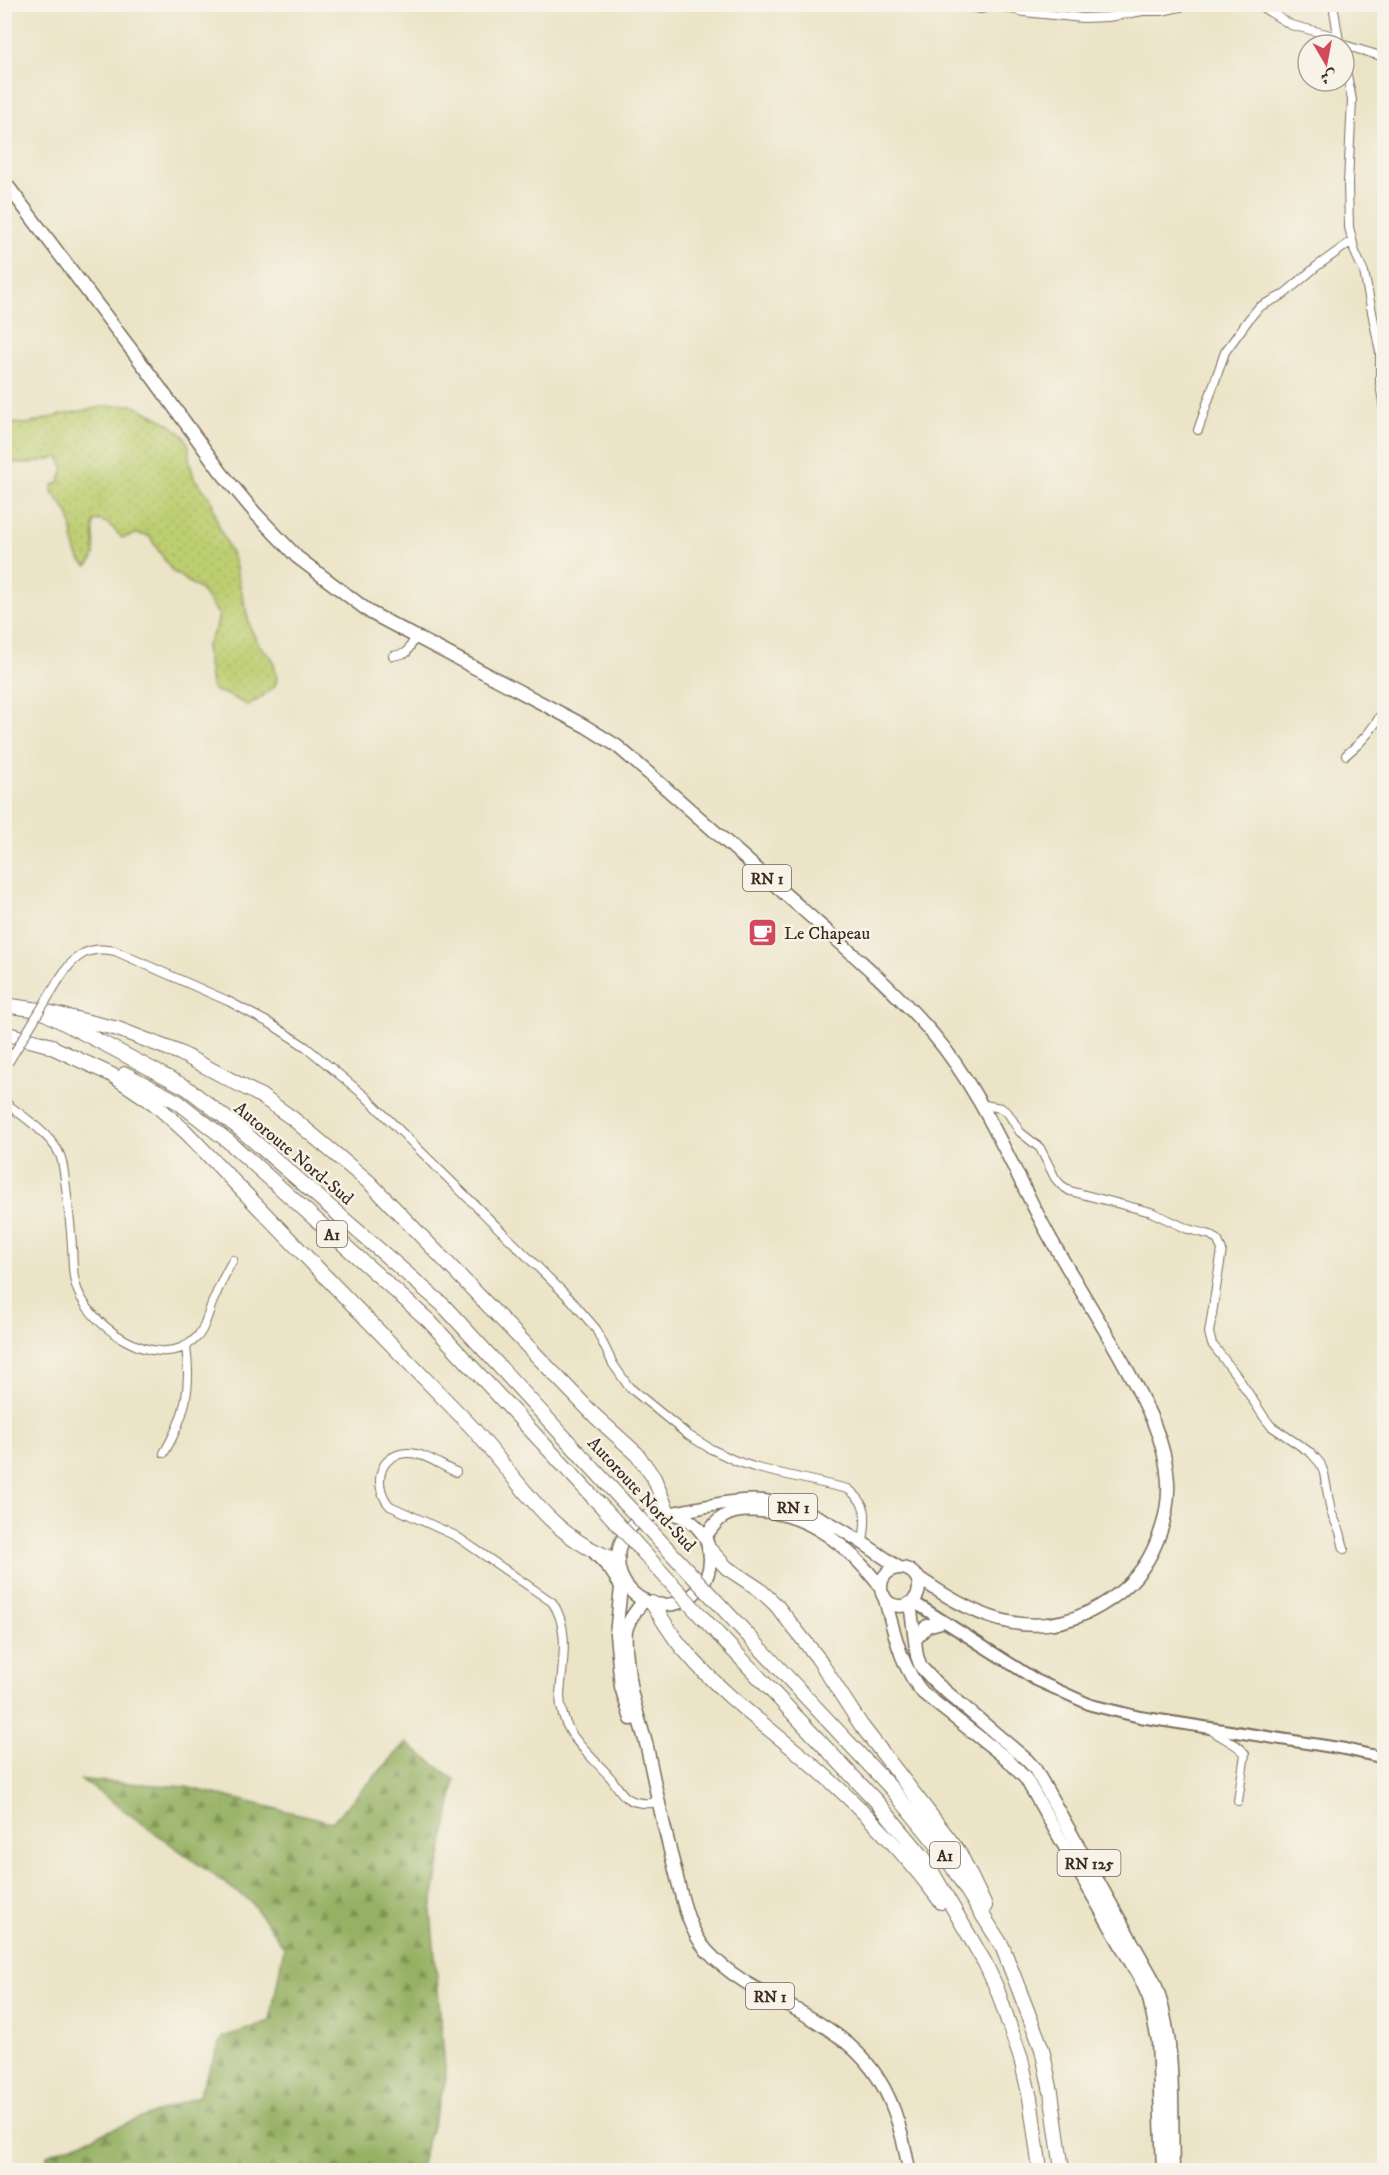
<svg xmlns="http://www.w3.org/2000/svg" width="1389" height="2175" font-family="'IM FELL DW Pica',Amiri,serif">
  <style>
    .grass { fill: url(#grass-dots); stroke: #7c7c48; stroke-width: 1.5 }
    .forest { fill: url(#forest-firs); stroke: #686e40; stroke-width: 1.5 }
    .lines { fill: none; stroke-linecap: round; stroke-linejoin: round }
    .minor-casing { stroke: #796b59; stroke-width: 10 }
    .secondary-casing { stroke: #796b59; stroke-width: 14 }
    .primary-casing { stroke: #796b59; stroke-width: 15 }
    .trunk-casing { stroke: #796b59; stroke-width: 15 }
    .motorway-casing { stroke: #796b59; stroke-width: 16 }
    .minor { stroke: #fff; stroke-width: 8 }
    .secondary { stroke: #fff; stroke-width: 10 }
    .primary { stroke: #fff; stroke-width: 12 }
    .trunk { stroke: #fff; stroke-width: 12 }
    .motorway { stroke: #fff; stroke-width: 14 }
    .minor-bridge-casing { stroke: #796b59; stroke-width: 10; stroke-linecap: butt }
    .motorway-bridge-casing { stroke: #796b59; stroke-width: 16; stroke-linecap: butt }
    .minor-bridge { stroke: #fff; stroke-width: 8 }
    .motorway-bridge { stroke: #fff; stroke-width: 14 }
    .labels { text-anchor: middle; stroke-width: 5; stroke-linejoin: round; paint-order: stroke }
    .shield { fill: #f7f3e8; stroke: #73665b; stroke-width: 1.5 }
    .shield-label { font-size: 16px; font-weight: bold; fill: #3b2a1e }
    .poi-label { font-size: 18px; fill: #3b2a1e; stroke: #f7f3e8; text-anchor: start }
    .street-label { font-size: 18px; fill: #3b2a1e; stroke: #f7f3e8 }
  </style>
  <defs>
    <pattern id="grass-dots" width="8" height="8" patternUnits="userSpaceOnUse" patternTransform="scale(1.5)"><rect width="8" height="8" fill="#bdce71"/><path d="M2 2h.1M6 6h.1" fill="none" stroke="#a3b161" stroke-width="1.8" stroke-linecap="round"/></pattern>
    <pattern id="forest-firs" width="22" height="20" patternUnits="userSpaceOnUse" patternTransform="scale(1.5)"><rect width="22" height="20" fill="#96b163"/><path d="M5 1l3.5 6h-7zM16 11l3.5 6h-7z" fill="#7c9051"/></pattern>
  </defs>
  <rect width="100%" height="100%" fill="#f7f3e8"/>
  <filter id="ink" filterUnits="userSpaceOnUse"><feTurbulence type="fractalNoise" baseFrequency=".0167" numOctaves="2"/><feDisplacementMap in="SourceGraphic" scale="12" xChannelSelector="R" yChannelSelector="G"/><feConvolveMatrix kernelMatrix="1 2 1 2 8 2 1 2 1" color-interpolation-filters="sRGB"/></filter>
  <filter id="wash" filterUnits="userSpaceOnUse"><feTurbulence type="fractalNoise" baseFrequency=".008" numOctaves="4" result="noise"/><feDisplacementMap in="SourceGraphic" scale="24" xChannelSelector="R" yChannelSelector="G"/><feGaussianBlur stdDeviation="1.35" result="paint"/><feColorMatrix in="noise" values="0 0 0 0 0 0 0 0 0 0 0 0 0 0 0 0 0 1.4 0 .05"/><feComposite in="paint" operator="in"/></filter>
  <g filter="url(#wash)">
    <rect width="100%" height="100%" fill="#ebe4c7"/>
    <path class="grass" d="M133 405 168 423 184 436 189 446V459L194 478 211 499 218 524 234 560 250 627 259 645 273 659 277 679 275 686 259 699 247 705 228 695 215 691 211 686 206 646 216 628 219 615 201 590 172 571 149 536 136 534 122 538C114 530 107 518 94 521 91 537 101 555 87 566 70 556 75 532 69 516 66 508 57 499 52 492L53 485 59 482 64 469 59 457 32 463H5V420L9 423 28 424 60 415 106 406Z"/>
    <path class="forest" d="M406 1743 455 1780 431 1911 446 2079 419 2170H47V2155L198 2096 223 2037 270 2021 284 1947 252 1903 82 1780 186 1787 332 1822Z"/>
  </g>
  <g filter="url(#ink)">
    <g class="lines">
      <defs>
        <path id="minor" d="M883 4H912
          M956 4 981 9 1000 4
          M1257 4 1291 25 1338 37
          M1333 4 1339 41
          M998 6 1024 12 1083 18 1108 17 1143 11H1162L1193 4
          M1344 45 1384 57
          M1344 60 1352 100 1348 183 1349 227 1355 252 1364 272 1380 352V384L1384 409
          M1198 430 1225 352 1249 319 1259 307 1283 295 1317 266 1352 241
          M393 656 406 653 416 637
          M1346 755C1361 743 1375 727 1384 709
          M58 981C73 957 86 945 115 951L228 1001 271 1024 306 1047 365 1096 572 1301 596 1329 613 1364 629 1387 688 1435 711 1449 736 1461 757 1468 848 1489C870 1505 866 1518 863 1542
          M4 1102C22 1115 52 1136 60 1155 64 1165 64 1176 66 1187 68 1206 71 1226 72 1246 73 1258 72 1270 75 1282 84 1324 159 1376 196 1338 205 1330 208 1312 213 1301 219 1287 225 1273 233 1260
          M979 1104 1001 1108 1008 1113 1020 1132 1040 1148 1055 1178 1061 1185 1070 1191 1151 1212 1188 1229 1211 1235 1218 1241 1222 1250 1209 1333 1212 1344 1237 1376 1264 1417 1271 1426 1311 1453 1320 1463 1324 1473 1331 1512 1340 1532 1344 1549
          M164 1453C185 1417 192 1389 186 1347
          M456 1472C441 1466 423 1452 407 1453 377 1455 373 1487 390 1506L456 1536 552 1602C571 1628 562 1665 560 1695 561 1734 585 1749 609 1776 615 1782 619 1792 627 1798 636 1804 647 1804 658 1802
          M1209 1728C1221 1739 1237 1742 1245 1754L1238 1801"/>
        <path id="secondary" d="M912 1601 1036 1680 1091 1705 1140 1717 1345 1749 1384 1758"/>
        <path id="primary" d="M4 181 155 381 221 472 256 514 297 557 371 613 585 726 617 746C679 799 740 854 801 908 846 948 892 987 932 1033 981 1090 1012 1168 1048 1234 1072 1277 1099 1319 1123 1362 1143 1399 1166 1439 1168 1482 1169 1505 1163 1529 1153 1550 1140 1578 1117 1598 1089 1612 1024 1643 970 1613 916 1576
          M673 1513C702 1508 734 1498 764 1501 811 1505 861 1541 899 1568
          M618 1559a46 46 0 1 1 92 0a46 46 0 1 1-92 0Z
          M705 1537C710 1530 716 1521 723 1517 734 1510 748 1510 760 1511 811 1514 850 1548 881 1587
          M594 1552 610 1569 619 1583
          M881 1587a19 19 0 1 1 38 0a19 19 0 1 1-38 0Z
          M622 1578 616 1634 621 1687 631 1719
          M644 1600C637 1610 628 1619 626 1631 625 1640 626 1649 627 1658 628 1669 629 1680 631 1690 635 1709 642 1728 647 1747 655 1786 663 1824 673 1862 681 1892 686 1927 707 1951 729 1975 757 1990 786 2004 867 2047 893 2079 909 2170"/>
        <path id="trunk" d="M884 1596C894 1630 900 1666 923 1693L1007 1759 1026 1779 1142 1982 1149 1998 1158 2041 1163 2170
          M910 1603 917 1656 921 1667 936 1683 1027 1760 1035 1769 1154 1981C1177 2040 1171 2107 1173 2170
          M915 1640 927 1626 941 1622"/>
        <path id="motorway" d="M4 1005 39 1010 116 1050 187 1088 240 1129 443 1305 621 1499
          M39 1010 118 1029 180 1053 261 1096 292 1118 370 1183 596 1417 637 1454 654 1478 668 1513
          M4 1033 52 1046
          M43 1043 112 1075 155 1104 186 1132C279 1229 372 1325 466 1421 513 1470 548 1540 618 1560
          M125 1074 178 1102 228 1141 429 1321 606 1511
          M709 1549 727 1568 759 1589 776 1605 817 1657 861 1725 959 1852 985 1906
          M717 1602 891 1788 943 1852 1002 1946 1042 2049 1051 2092 1062 2170
          M652 1603C663 1620 673 1638 686 1652 720 1692 762 1723 802 1756 854 1800 901 1847 941 1902
          M700 1615 876 1801 924 1858 985 1963 997 1989 1021 2059 1030 2098 1040 2170"/>
      </defs>
      <use href="#minor" class="minor-casing"/>
      <use href="#secondary" class="secondary-casing"/>
      <use href="#primary" class="primary-casing"/>
      <use href="#trunk" class="trunk-casing"/>
      <use href="#motorway" class="motorway-casing"/>
      <use href="#minor" class="minor"/>
      <use href="#secondary" class="secondary"/>
      <use href="#primary" class="primary"/>
      <use href="#trunk" class="trunk"/>
      <use href="#motorway" class="motorway"/>
      <defs>
        <path id="minor-bridge" d="M8 1063 58 981"/>
        <path id="motorway-bridge" d="M621 1499 717 1602
          M606 1511 700 1615"/>
      </defs>
      <use href="#minor-bridge" class="minor-bridge-casing"/>
      <use href="#motorway-bridge" class="motorway-bridge-casing"/>
      <use href="#minor-bridge" class="minor-bridge"/>
      <use href="#motorway-bridge" class="motorway-bridge"/>
    </g>
  </g>
  <defs>
    <symbol id="cafe-square" viewBox="-11 -11 22 22"><rect x="-9" y="-9" width="18" height="18" rx="4" fill="#d1495b" stroke="#f7f3e8"/><path d="M-5.5-4.5H6V0H3Q3 3.5 0 3.5H-2.5Q-5.5 3.5-5.5 0ZM3-3.2v2h1.7v-2ZM-6 4.5H4V6H-6Z" fill="#fff"/></symbol>
  </defs>
  <g fill-rule="evenodd">
    <use href="#cafe-square" x="746" y="916" width="33" height="33"/>
  </g>
  <g class="labels">
    <g class="shield">
      <rect x="743" y="865" width="48" height="26" rx="4.5"/>
      <rect x="317" y="1221" width="30" height="26" rx="4.5"/>
      <rect x="769" y="1494" width="48" height="26" rx="4.5"/>
      <rect x="930" y="1842" width="30" height="26" rx="4.5"/>
      <rect x="1057.5" y="1850" width="63" height="26" rx="4.5"/>
      <rect x="746" y="1983" width="48" height="26" rx="4.5"/>
    </g>
    <g class="shield-label">
      <text x="767" y="884">RN 1</text>
      <text x="332" y="1240">A1</text>
      <text x="793" y="1513">RN 1</text>
      <text x="945" y="1861">A1</text>
      <text x="1089" y="1869">RN 125</text>
      <text x="770" y="2002">RN 1</text>
    </g>
    <g class="poi-label">
      <text x="784" y="939">Le Chapeau</text>
    </g>
    <g class="street-label">
      <text transform="translate(294 1153) rotate(40)" y="6">Autoroute Nord-Sud</text>
      <text transform="translate(642 1494) rotate(47)" y="6">Autoroute Nord-Sud</text>
    </g>
  </g>
  <rect width="1389" height="2175" fill="none" stroke="#f7f3e8" stroke-width="24"/>
  <g transform="translate(1326 63) rotate(170)"><circle r="28" fill="#f7f3e8" stroke="#aca397" stroke-width="1.5"/>
  <path d="M0-4.5L10 22L0 15L-10 22Z" fill="#d1495b"/>
  <text y="-9" font-size="16" font-weight="bold" text-anchor="middle" fill="#3b2a1e">ش</text>
  </g>
</svg>
